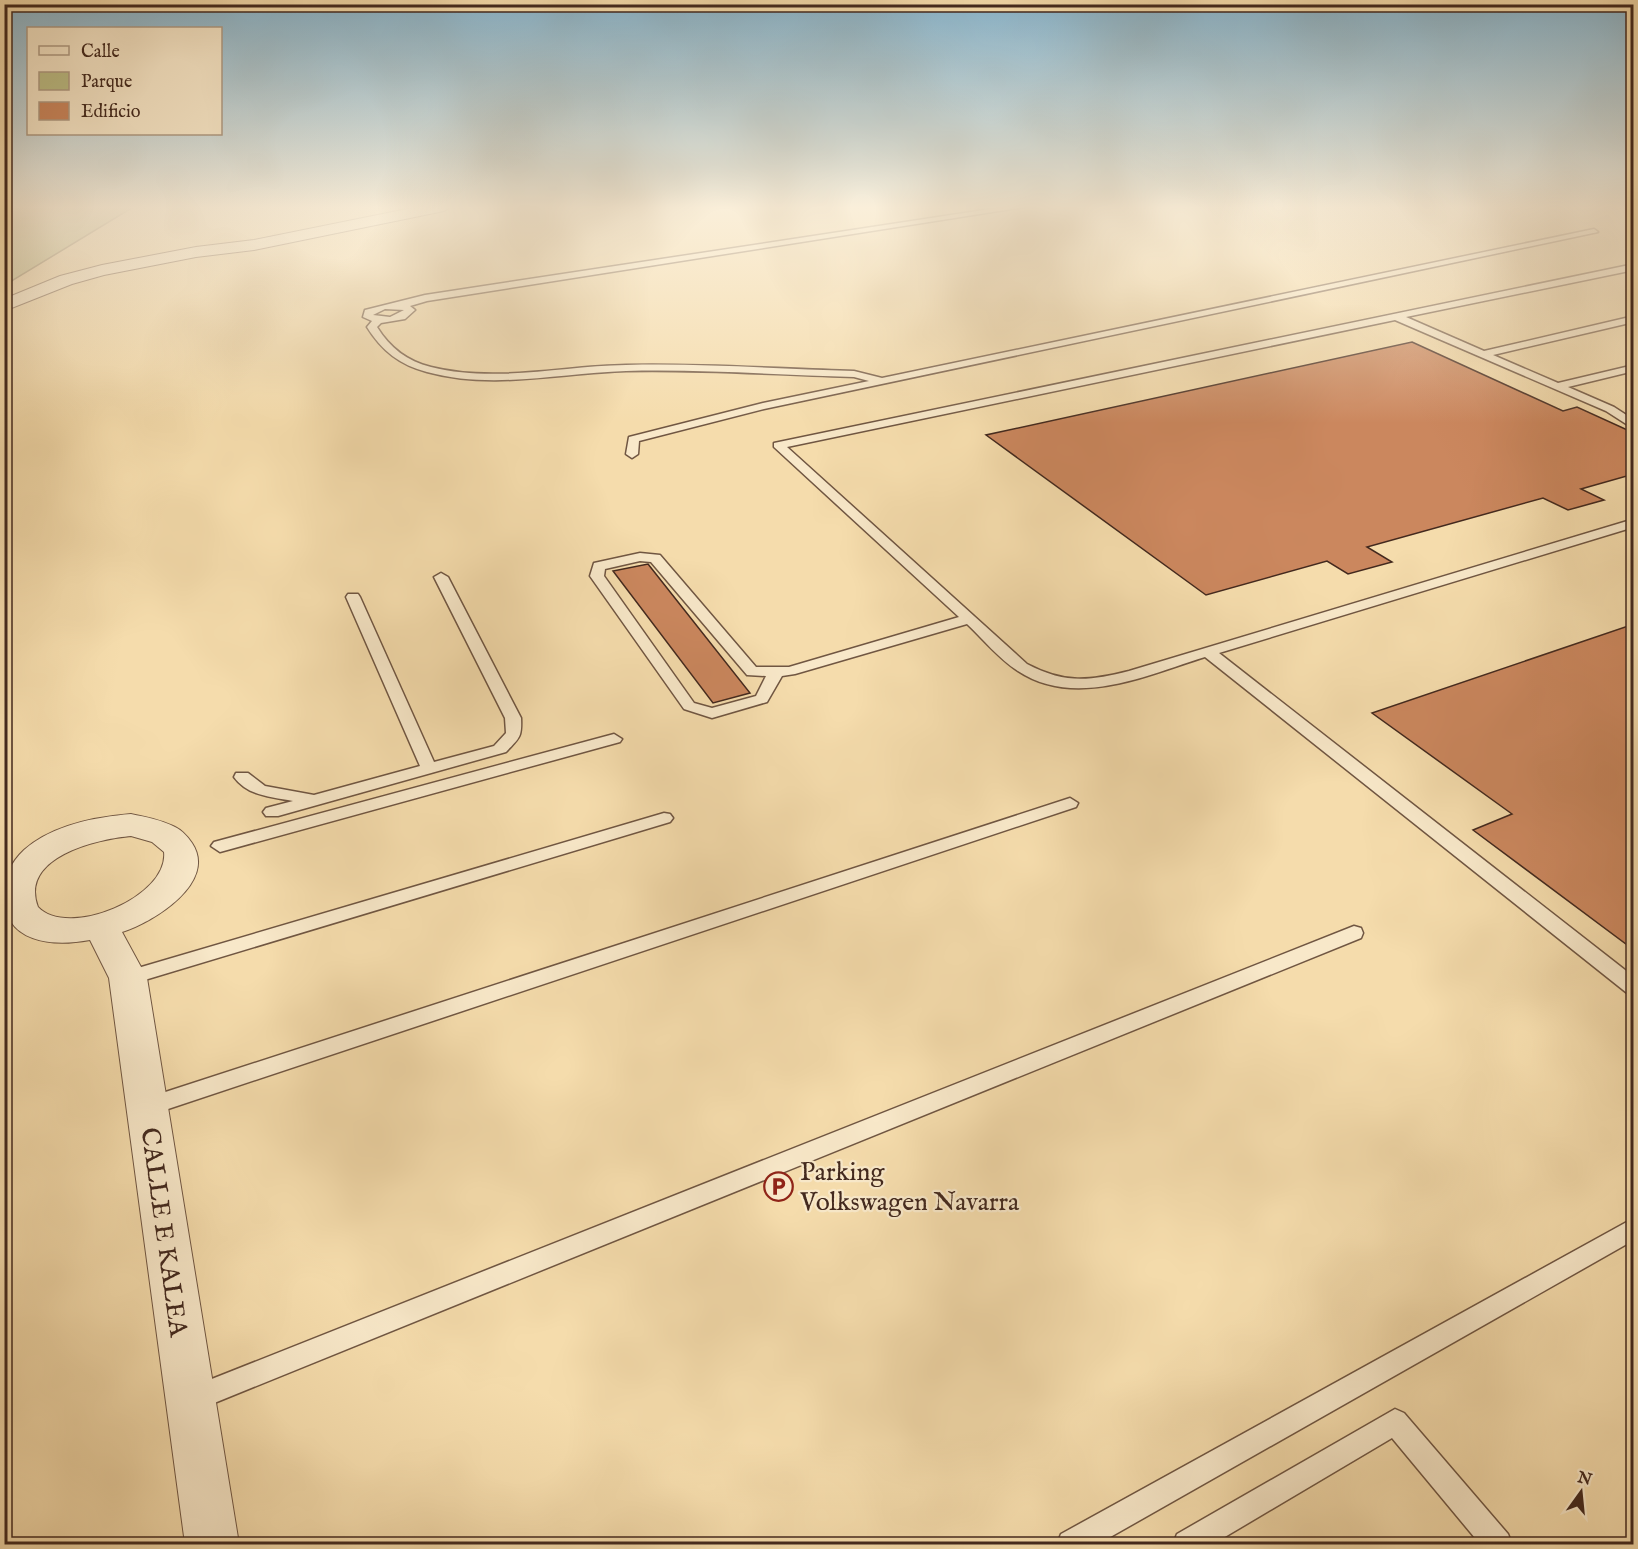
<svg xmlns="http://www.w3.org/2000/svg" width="1638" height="1549" font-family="'IM FELL English',serif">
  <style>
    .green { fill: #bdc088; stroke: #807453; stroke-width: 1.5 }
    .building { fill: #cb875e; stroke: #43291e; stroke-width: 1.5 }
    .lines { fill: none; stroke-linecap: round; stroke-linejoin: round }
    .lane-casing { stroke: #705642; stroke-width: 3 }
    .street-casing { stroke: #705642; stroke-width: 2 }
    .lane { fill: #f8e8c9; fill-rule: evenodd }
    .street { fill: #f8e8c9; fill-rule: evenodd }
    .labels { text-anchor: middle; stroke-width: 4.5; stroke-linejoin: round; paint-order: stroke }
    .near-poi-label { font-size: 26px; fill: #43291e; stroke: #f8e8c9; text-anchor: start }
    .near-street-label { font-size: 26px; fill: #43291e; stroke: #f8e8c9 }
  </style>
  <rect width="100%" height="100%" fill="#f5dcac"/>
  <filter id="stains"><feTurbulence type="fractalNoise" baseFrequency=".00333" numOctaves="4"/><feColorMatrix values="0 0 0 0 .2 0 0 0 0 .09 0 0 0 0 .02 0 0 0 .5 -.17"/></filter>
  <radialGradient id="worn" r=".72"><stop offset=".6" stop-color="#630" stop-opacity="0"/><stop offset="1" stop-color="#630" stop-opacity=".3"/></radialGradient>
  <path class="green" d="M5 206H135L5 285Z"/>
  <path class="building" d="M1412 342 1563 411 1577 407 1634 433V474L1581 489 1604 500 1568 510 1543 498 1367 547 1392 562 1348 574 1327 561 1206 595 986 435Z
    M648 564 750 693 713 703 613 571Z
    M1634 624V950L1473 830 1512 814 1372 713Z"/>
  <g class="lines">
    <defs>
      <path id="lane" d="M1010 206H1030L427 301 410 306 415 310 405 319 381 323 377 327C390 348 407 361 431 367 495 383 561 366 626 365 702 363 778 369 854 371L882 378 1594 229 1598 232 764 409 639 441 638 454 632 458 626 454 629 437 763 403 869 381 854 377C778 375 702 369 626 371 560 373 492 390 427 372 400 365 382 351 367 327L372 321 363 317 365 310 425 295ZM385 309 404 310 390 317 373 315Z
        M1634 264V270L1406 317 1484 351 1634 316V322L1493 355 1558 383 1634 365V371L1568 387 1614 407 1634 420V429L1606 411 1395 320 787 447 1027 664C1065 684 1089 681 1129 671L1634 519V527L1219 653 1634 977V995L1627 993 1205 657C1147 675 1075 709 1018 671 999 659 983 639 967 624L795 674 782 676 767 702 712 718 684 709 590 576 594 563 640 553 660 555 756 667H789L959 617 774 447V443ZM640 561 651 562 747 675 766 676 756 696 712 708 694 703 604 576 605 569Z
        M441 573 448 577 521 718C522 738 519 738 506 752L278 816H266L263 812 266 808 293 801C271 797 248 796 234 777L236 773H248L265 786 314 795 420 766 346 597 348 594H358L360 597 434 762 494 746 506 733 505 718 434 577Z
        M614 734 622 739 620 742 220 852 211 846 214 842Z
        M1070 798 1078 803 1076 807 147 1116 139 1113 136 1107 139 1101 147 1098Z
        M664 813 670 814 673 818 670 822 128 985 121 983 118 978 121 973Z
        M1354 926 1361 928 1363 933 1361 938 202 1408 193 1411 184 1408 180 1399 184 1390Z
        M1634 1218V1240L1098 1544H1057L1061 1534Z
        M1395 1409 1404 1413 1508 1534 1512 1544H1480L1392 1438 1213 1544H1173L1177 1534Z"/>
      <path id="street" d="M422 206H452L444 211 254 250 196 257 104 275 72 284 4 311V299L60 276 102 265 196 247 254 240Z
        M131 814C146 817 162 820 175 827 183 831 187 836 192 843 218 882 154 922 122 932L147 978 239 1544H185L109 978 90 940C52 947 4 943 4 895 4 878 11 862 24 850 52 825 95 817 131 814ZM131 836 152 842 164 852C169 897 68 939 38 907 19 857 97 839 131 836Z"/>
    </defs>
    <use href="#lane" class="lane-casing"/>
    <use href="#street" class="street-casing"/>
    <use href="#lane" class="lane"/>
    <use href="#street" class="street"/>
  </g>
  <linearGradient id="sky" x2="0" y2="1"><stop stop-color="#89b7d0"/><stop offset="0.49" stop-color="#faefda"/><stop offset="1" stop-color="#faefda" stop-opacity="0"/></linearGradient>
  <rect width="1638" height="423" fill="url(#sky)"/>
  <defs>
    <symbol id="parking-ring" viewBox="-11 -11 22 22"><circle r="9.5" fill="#f8e8c9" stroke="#8f2418" stroke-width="1.5"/><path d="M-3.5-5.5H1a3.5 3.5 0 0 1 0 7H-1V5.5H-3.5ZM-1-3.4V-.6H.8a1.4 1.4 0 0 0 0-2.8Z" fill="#8f2418"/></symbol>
  </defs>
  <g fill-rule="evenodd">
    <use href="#parking-ring" x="762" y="1170" width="33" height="33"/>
  </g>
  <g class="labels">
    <g class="near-poi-label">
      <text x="800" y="1180">Parking<tspan x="800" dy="30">Volkswagen Navarra</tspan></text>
    </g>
    <g class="near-street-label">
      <text transform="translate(165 1232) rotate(82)" y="9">CALLE E KALEA</text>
    </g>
  </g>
  <rect width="1638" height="1549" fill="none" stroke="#f5dcac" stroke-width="24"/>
  <rect x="6" y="6" width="1626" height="1537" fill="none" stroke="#43291e" stroke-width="3"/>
  <rect x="12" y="12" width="1614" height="1525" fill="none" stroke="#43291e" stroke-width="1.5"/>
  <rect x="27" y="27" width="195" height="108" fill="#f8e8c9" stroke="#b09c85" stroke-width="1.5"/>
  <rect x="39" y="46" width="30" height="9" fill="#f8e8c9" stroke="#b09c85" stroke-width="1.5"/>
  <text x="81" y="57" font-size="18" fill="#43291e">Calle</text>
  <rect x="39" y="72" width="30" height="18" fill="#bdc088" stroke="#b09c85" stroke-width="1.5"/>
  <text x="81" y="87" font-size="18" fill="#43291e">Parque</text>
  <rect x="39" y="102" width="30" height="18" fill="#cb875e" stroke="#b09c85" stroke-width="1.5"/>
  <text x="81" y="117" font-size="18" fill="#43291e">Edificio</text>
  <g transform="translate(1581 1492) rotate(15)" stroke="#f8e8c9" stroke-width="4.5" paint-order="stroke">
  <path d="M0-4.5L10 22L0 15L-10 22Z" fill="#43291e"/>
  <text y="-9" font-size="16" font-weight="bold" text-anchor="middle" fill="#43291e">N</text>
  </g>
  <rect width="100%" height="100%" filter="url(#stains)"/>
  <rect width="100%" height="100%" fill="url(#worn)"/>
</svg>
